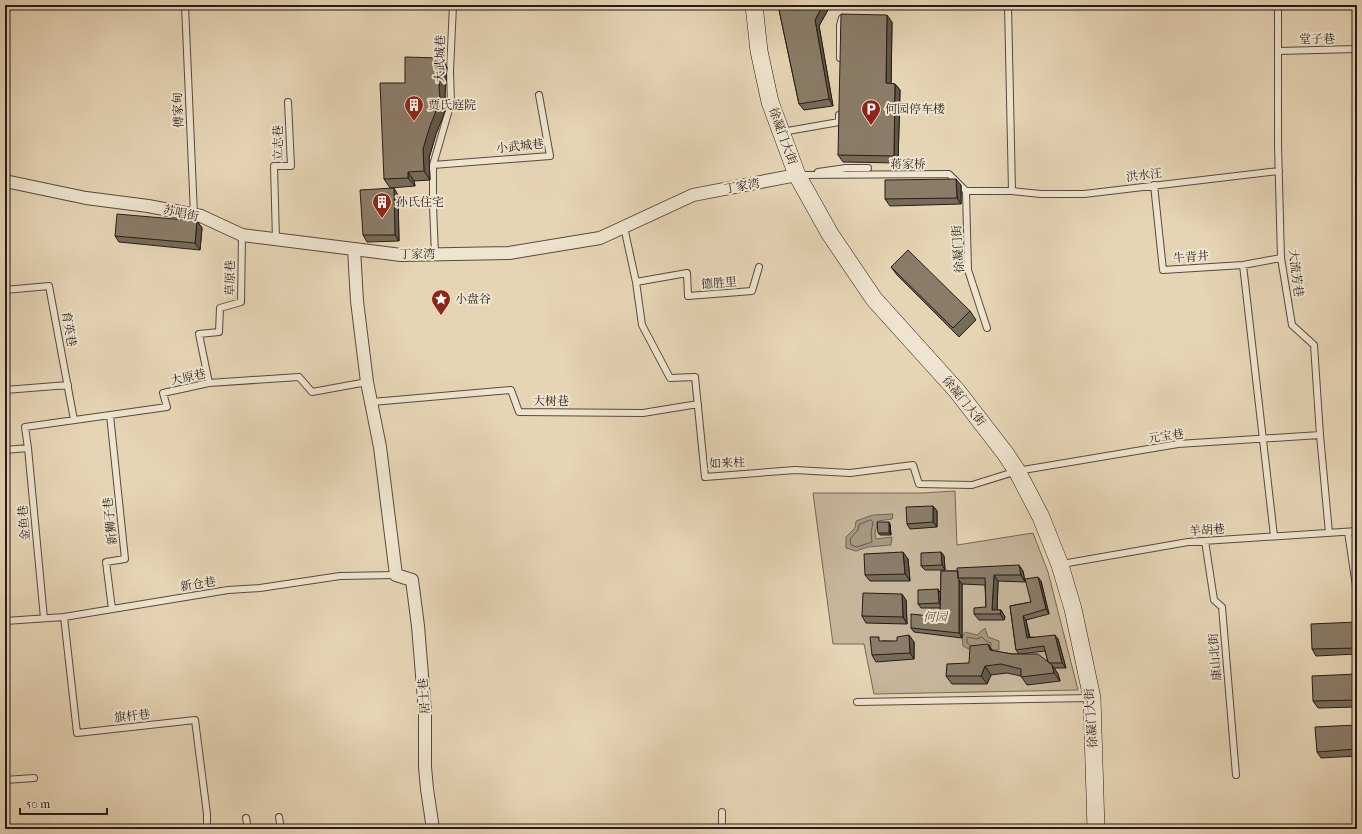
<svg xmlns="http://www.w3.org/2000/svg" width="1362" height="834" font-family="'IM FELL French Canon','Noto Serif SC',serif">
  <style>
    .green { fill: #c6b59a; stroke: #766858 }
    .water { fill: #a5967f; stroke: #736555 }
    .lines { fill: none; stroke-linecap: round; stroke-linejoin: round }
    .shore { stroke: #66584a; stroke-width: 1 }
    .lane-casing { stroke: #574a3d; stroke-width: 8 }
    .street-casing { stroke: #574a3d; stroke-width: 14 }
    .secondary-casing { stroke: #271b15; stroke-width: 18 }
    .lane { stroke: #efe4cf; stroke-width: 6 }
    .street { stroke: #efe4cf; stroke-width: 12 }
    .secondary { stroke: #efe4cf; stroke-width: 17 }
    .wall { fill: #776b59; stroke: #271b15; fill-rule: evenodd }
    .shaded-wall { fill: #615749; stroke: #271b15 }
    .building { fill: #8a7c68; stroke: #271b15 }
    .labels { text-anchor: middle; stroke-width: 4; stroke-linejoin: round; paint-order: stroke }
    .street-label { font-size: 12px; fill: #271b15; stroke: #efe4cf }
    .poi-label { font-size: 12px; fill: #271b15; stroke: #efe4cf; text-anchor: start }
    .park-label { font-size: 12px; font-style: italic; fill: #57493d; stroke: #efe4cf }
  </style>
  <rect width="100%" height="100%" fill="#e6d5b5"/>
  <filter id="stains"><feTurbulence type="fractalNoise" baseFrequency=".005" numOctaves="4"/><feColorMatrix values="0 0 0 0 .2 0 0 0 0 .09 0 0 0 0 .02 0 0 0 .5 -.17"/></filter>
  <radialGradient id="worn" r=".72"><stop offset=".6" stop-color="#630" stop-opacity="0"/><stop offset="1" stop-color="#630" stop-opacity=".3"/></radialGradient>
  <path class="green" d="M955 491 957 545 1033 533 1048 572 1078 690 874 694 864 644H833L813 493H922Z"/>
  <path class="water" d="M893 514 892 519 878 521 875 533 876 539 892 537 891 545 868 547 856 551 846 548V537L855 528 856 521 873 515Z
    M985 628 988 637 999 641V650L973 651 963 646 962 638 965 632 977 635Z"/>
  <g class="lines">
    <path class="shore" d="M871 520 873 522 871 533 872 542 857 547 851 545 850 539 858 530 859 525Z
      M970 645 967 643V637L977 639 982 637 986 641 991 643V646"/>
    <defs>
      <path id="lane" d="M185 5 194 215
        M1008 5 1012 191
        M1278 5V145L1281 258 1292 325 1314 345 1320 435 1329 533
        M1278 51 1357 49
        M840 58V25L842 18H844
        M782 132 839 122V115
        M433 165 550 156 539 95
        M818 172 846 168H868
        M799 175 949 174 966 191H1012L1041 194H1084L1279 171
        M1154 185 1163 270 1243 265 1281 258
        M966 191 968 270 987 328
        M624 227 636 282 642 325 670 378 695 377 705 477 795 470 850 473 913 465 919 484 972 485 1017 471 1178 444 1320 435
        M276 240 274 166H291L288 102
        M435 254 433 206V165L451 103 450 71 453 5
        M1243 265 1274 536
        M636 282 687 273 688 296 752 291 759 267
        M5 290 49 286 74 420
        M209 383 199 334 219 332 220 308 241 302 242 235
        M5 390 68 385
        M372 402 511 390 519 412 643 413 698 404
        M110 415 125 559 106 562 112 609
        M28 448 25 427 167 407 163 393 209 383 299 377 312 392 367 382
        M5 450 28 448 44 618
        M1348 532 1357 593
        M1205 541 1214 600 1222 607 1236 775
        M1062 564 1188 542 1357 531
        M64 617 77 733 195 720 207 814V829
        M5 621 64 617 228 590 260 588 340 576 396 575
        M857 702 1091 698
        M5 780 34 778
        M722 812V829
        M279 817 281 829
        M246 818 248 829"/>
      <path id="street" d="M5 181 86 198 148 206 201 216 242 235 354 249
        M433 829 427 789 425 767V712L418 626 412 580 396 575 380 447 367 382 357 301 354 249 401 255 509 253 600 238 693 195 797 175"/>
      <path id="secondary" d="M754 5 759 51 770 102 797 175 830 234 874 299 957 391 1005 453 1017 471 1041 517 1060 565 1073 609 1092 698 1096 829"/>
    </defs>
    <use href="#lane" class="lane-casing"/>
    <use href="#street" class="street-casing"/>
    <use href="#secondary" class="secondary-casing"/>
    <use href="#lane" class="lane"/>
    <use href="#street" class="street"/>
    <use href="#secondary" class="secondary"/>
  </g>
  <path class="wall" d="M778 5H856V9L829 8 819 26 833 106 804 110 799 104Z
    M892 22 891 84H895L900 90 898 163 843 162 838 155Z
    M441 58 447 67 445 94 446 109 436 134 429 158 430 180 414 181 415 186 390 188 384 179Z
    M961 185V204L890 206 885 199Z
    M398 195 399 241 367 242 363 235Z
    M197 221 202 228 200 250 119 242 115 236Z
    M891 267 970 311 976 320 959 337 897 275Z
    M933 506 937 511V527L910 529 907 524Z
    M890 524 891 535H880L878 533Z
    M941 552 944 556 945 570H925L921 566Z
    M908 559 910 581H870L865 575Z
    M941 571H1023L1025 582 998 581 997 610H1001L1005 617 1004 620H979L974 614 986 607 985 585 962 584V638L914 632 911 628 940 617V608H921L918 604 941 594Z
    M1041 581 1049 614 1026 620 1030 637 1058 639 1066 668H1054L1058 674 1060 681 1027 685 1021 676 1007 673 991 675 987 684H952L946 676 969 663 988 644 993 651 1012 654H1019L1016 650 1010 606 1031 602ZM1045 651 1048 662 1020 654Z
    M906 600 907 624 866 623 862 616Z
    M1357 622V654L1316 656 1312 649Z
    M882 641 914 642V659L876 662 872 655Z
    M1357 674V707L1318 708 1313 701Z
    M1357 725V756L1321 758 1317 752Z"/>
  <path class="shaded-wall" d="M823 5H827L829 8 819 26 833 106 829 99 815 20Z
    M887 15 892 22 891 90 886 83Z
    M441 58 447 67 445 94 446 109 436 134 429 158 430 180 424 171 423 149 439 85Z
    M895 84 900 90 898 163 894 156Z
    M408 172 414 181 415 186 408 178Z
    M956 179 961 185V204L957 198Z
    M394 188 398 195 399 241 395 235Z
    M197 221 202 228 200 250 195 243Z
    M933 506 937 511V527L933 522Z
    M889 522 890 524 891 535 889 533Z
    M903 552 908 559 910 581 905 574Z
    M941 552 944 556 945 570 942 565Z
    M1019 565 1023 571 1025 582 1021 575Z
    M994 575 998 581 997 614 992 610Z
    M1038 577 1041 581 1049 614 1046 609Z
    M959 580 962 584V638L959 633Z
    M938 589 941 594 942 608 939 603Z
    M902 594 906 600 907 624 903 617Z
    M1001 610 1005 617 1004 620 1000 614Z
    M1023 616 1026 620 1030 642 1027 638Z
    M909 635 914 642V659L910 653Z
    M1055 635 1058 639 1066 668 1062 663Z
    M988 644 994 653 990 650Z
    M1052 665 1058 674 1060 681 1054 673Z
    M985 666 991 675 987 684 981 676Z"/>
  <path class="building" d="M778 5H823L815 20 829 99 799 104Z
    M841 14 887 15 886 83 895 84 894 156 838 155Z
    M405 57 441 58 439 85 440 101 430 126 423 149 424 171 408 172V178L384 179 380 83H405Z
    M956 179 957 198 885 199V180Z
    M394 188 395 235H363L360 190Z
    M117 214 197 221 195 243 115 236Z
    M908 250 970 311 953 328 891 267Z
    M933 506V522L907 524 906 507Z
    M877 522H889V533H878Z
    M903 552 905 574 865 575 864 554Z
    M941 552 942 565 921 566V553Z
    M1019 565 1021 575H994L992 610H1001L1000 614H974V608L986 607 985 578H958L957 568Z
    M941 571H958V578L959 580V633L911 628V614L940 617Z
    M1038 577 1046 609 1023 616 1027 638 1055 635 1062 663H1050L1048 662 1044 646 1016 650 1010 606 1031 602 1025 579Z
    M938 589 939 603 918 604V590Z
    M863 593 902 594 903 617 862 616Z
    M1357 622V648L1312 649 1311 624Z
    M909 635 910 653 872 655 870 637H879V641H897V637Z
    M988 644 990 650 1012 654H1038L1052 665 1054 673 1021 677V669L1001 664 985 666 981 676H946L947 664 969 663 970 646Z
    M1357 674V700L1313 701 1312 676Z
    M1357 725V749L1317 752 1315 727Z
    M1307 827V829H1264Z"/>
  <defs>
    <symbol id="building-pin" viewBox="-11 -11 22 30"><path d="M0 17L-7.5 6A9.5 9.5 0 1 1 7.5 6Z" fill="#8f2418" stroke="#efe4cf"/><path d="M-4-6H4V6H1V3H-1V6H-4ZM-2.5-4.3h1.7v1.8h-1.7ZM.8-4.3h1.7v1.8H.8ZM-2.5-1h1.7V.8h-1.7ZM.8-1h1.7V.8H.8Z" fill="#fff"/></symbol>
    <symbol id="parking-pin" viewBox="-11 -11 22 30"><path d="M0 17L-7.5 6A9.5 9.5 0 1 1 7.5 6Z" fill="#8f2418" stroke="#efe4cf"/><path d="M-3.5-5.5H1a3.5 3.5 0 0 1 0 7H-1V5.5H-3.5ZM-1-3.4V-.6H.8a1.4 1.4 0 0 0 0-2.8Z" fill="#fff"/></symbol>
    <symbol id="sight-pin" viewBox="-11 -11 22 30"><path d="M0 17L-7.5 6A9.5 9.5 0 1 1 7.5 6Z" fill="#8f2418" stroke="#efe4cf"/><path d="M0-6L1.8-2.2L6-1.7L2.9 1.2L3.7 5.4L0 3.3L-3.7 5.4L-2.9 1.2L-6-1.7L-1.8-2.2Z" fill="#fff"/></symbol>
  </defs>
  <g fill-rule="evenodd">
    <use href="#building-pin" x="403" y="94" width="22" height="30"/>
    <use href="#parking-pin" x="860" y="98" width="22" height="30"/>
    <use href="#building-pin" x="371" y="191" width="22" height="30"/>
    <use href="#sight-pin" x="430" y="288" width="22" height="30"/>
  </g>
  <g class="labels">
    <g class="street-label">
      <text transform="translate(1317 39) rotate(-1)" y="4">堂子巷</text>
      <text transform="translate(440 59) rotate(-89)" y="4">大武城巷</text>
      <text transform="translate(178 110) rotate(-93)" y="4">傅家甸</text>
      <text transform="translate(783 136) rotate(70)" y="4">徐凝门大街</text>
      <text transform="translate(278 143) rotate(-90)" y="4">立志巷</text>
      <text transform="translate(520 146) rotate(-6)" y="4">小武城巷</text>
      <text x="908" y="168">蒋家桥</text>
      <text transform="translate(1144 175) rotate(-7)" y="4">洪水汪</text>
      <text transform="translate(742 186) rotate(-10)" y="4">丁家湾</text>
      <text transform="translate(181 213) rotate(12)" y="4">苏唱街</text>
      <text transform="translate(958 249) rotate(-94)" y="4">徐凝门街</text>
      <text x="417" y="258">丁家湾</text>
      <text transform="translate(1191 257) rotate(-4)" y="4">牛背井</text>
      <text transform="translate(1296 273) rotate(83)" y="4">大流芳巷</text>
      <text transform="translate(230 278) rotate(-89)" y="4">草原巷</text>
      <text transform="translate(719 283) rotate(-4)" y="4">德胜里</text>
      <text transform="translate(69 329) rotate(80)" y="4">育英巷</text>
      <text transform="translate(188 377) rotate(-12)" y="4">大原巷</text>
      <text x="551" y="405">大树巷</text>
      <text transform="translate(964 401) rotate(51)" y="4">徐凝门大街</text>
      <text transform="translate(1166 436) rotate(-8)" y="4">元宝巷</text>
      <text transform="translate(727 463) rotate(-2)" y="4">如来柱</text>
      <text transform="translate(110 521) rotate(-96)" y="4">新狮子巷</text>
      <text transform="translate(24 523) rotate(-95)" y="4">金鱼巷</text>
      <text transform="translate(1207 530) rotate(-4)" y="4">羊胡巷</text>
      <text transform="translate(198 584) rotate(-9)" y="4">新仓巷</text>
      <text transform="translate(1215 657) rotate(-95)" y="4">康山北街</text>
      <text transform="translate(424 696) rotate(-94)" y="4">居士巷</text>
      <text transform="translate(132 716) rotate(-6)" y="4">旗杆巷</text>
      <text transform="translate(1091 718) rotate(-94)" y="4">徐凝门大街</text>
    </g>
    <g class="poi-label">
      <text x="428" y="109">贾氏庭院</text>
      <text x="885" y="113">何园停车楼</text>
      <text x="396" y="206">孙氏住宅</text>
      <text x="455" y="303">小盘谷</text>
    </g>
    <g class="park-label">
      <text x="935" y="621">何园</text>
    </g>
  </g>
  <rect width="1362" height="834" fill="none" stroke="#e6d5b5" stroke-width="20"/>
  <rect x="6" y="6" width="1350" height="822" fill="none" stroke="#271b15" stroke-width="2"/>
  <rect x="10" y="10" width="1342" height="814" fill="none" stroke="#271b15"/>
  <path d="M20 808v6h87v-6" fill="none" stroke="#271b15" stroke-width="2"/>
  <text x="26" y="808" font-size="12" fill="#271b15" stroke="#efe4cf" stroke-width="3" paint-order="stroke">50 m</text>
  <rect width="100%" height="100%" filter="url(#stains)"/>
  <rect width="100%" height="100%" fill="url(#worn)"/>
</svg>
